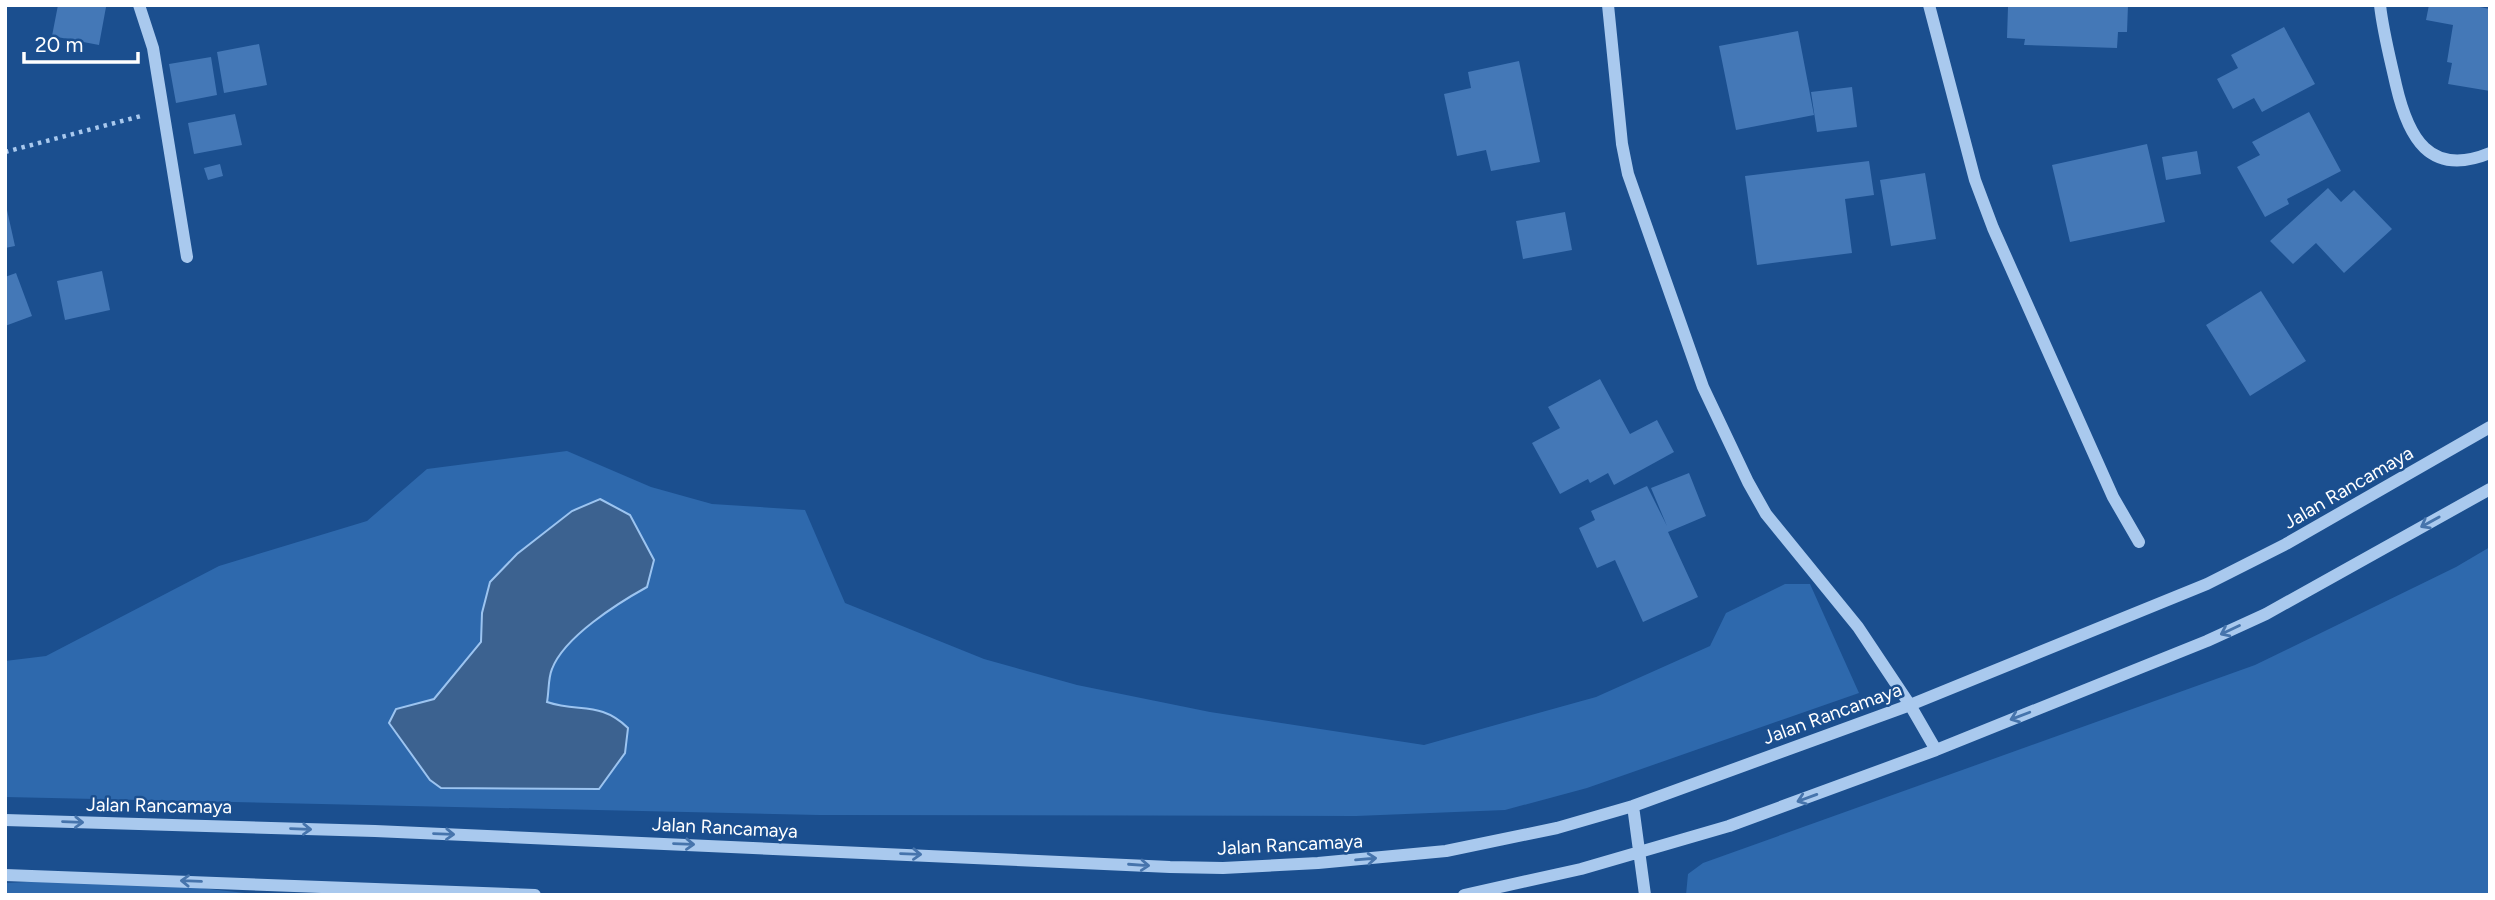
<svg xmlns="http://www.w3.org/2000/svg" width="2495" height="900" font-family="Figtree,sans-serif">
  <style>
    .green { fill: #2e69ad }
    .water { fill: #3c6290; stroke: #9cc4f0; stroke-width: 2 }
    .building { fill: #4478b7 }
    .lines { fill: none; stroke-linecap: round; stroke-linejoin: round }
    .path { stroke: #a9c9ee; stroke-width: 4.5; stroke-dasharray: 3.5 5; stroke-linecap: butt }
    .minor { stroke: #a9c9ee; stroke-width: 12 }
    .oneway { stroke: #4674ac }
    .labels { text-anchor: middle; stroke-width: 5; stroke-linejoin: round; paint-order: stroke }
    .street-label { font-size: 19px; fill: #fff; stroke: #1b4f8f }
  </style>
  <rect width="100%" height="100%" fill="#1b4f8f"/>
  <path class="green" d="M567 451 651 487 712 504 805 510 845 603 984 659 1077 685 1210 712 1424 745 1596 697 1710 646 1726 613 1785 584H1810L1859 693 1587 788 1505 810 1356 816 819 815 5 797V661L46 656 219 566 367 521 427 469Z
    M2490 547V895H1686L1688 874 1703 863 2255 665 2456 567Z
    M112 878 262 895H5V883Z"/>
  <path class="water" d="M600 499 630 515 654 560 647 587C618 603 564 637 552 669 548 678 549 692 547 702 580 713 600 701 628 728L625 753 599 789 441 788 430 780 389 723 396 709 434 699 481 642 482 613 490 582 517 554 572 511Z"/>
  <path class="building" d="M58 5 106 7 99 45 52 36Z
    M2026 5H2128L2127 32H2118L2117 48 2024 45 2025 39 2007 38 2008 7Z
    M2429 5H2469L2490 9V91L2448 84 2452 63 2447 62 2453 25 2426 20Z
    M2284 27 2315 84 2262 112 2254 98 2233 109 2217 79 2238 68 2231 55Z
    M1798 31 1814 115 1736 130 1719 46Z
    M259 44 267 85 224 93 217 52Z
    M211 57 217 95 176 103 169 64Z
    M1519 61 1540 162 1491 171 1486 150 1457 156 1444 94 1471 88 1468 72Z
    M1852 87 1857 127 1817 132 1811 92Z
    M2309 112 2341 171 2287 199 2289 204 2265 217 2237 167 2260 155 2252 142Z
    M235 114 242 145 194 154 188 123Z
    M2147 144 2165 222 2070 242 2052 165Z
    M2197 151 2201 174 2166 180 2162 157Z
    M1869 161 1874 195 1845 199 1852 253 1757 265 1745 176Z
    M220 164 223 176 208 180 204 168Z
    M1925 173 1936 239 1891 246 1880 180Z
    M2328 188 2341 202 2354 190 2392 229 2344 273 2316 243 2293 264 2270 241Z
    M5 201 15 246 5 248Z
    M1565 212 1572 250 1523 259 1516 221Z
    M102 271 110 310 65 320 57 281Z
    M16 273 32 316 5 326V277Z
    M2261 291 2306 361 2250 396 2206 325Z
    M1600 379 1630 434 1657 420 1674 452 1614 485 1608 473 1590 483 1588 479 1560 494 1532 443 1560 428 1548 407Z
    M1689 473 1706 516 1668 532 1698 597 1643 622 1615 560 1597 568 1579 528 1595 520 1591 511 1647 486 1667 526 1651 488Z"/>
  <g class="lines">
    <path class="path" d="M5 152 141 116"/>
    <path class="minor" d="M139 5 153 48 187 257
      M1608 5 1622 144 1628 174 1703 387 1748 482 1766 514 1858 627 1910 705 1936 750
      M1929 5 1975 180 1993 228 2113 497 2139 542
      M2380 5C2383 32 2390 58 2396 85 2408 137 2429 178 2490 153
      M1633 806 1645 895
      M5 820 375 831 1170 867 1223 868 1318 863 1446 851 1557 828 1633 806 1910 705 2207 584 2286 544 2490 427
      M5 875 535 895
      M1464 895 1581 869 1729 826 1936 750 2207 641 2266 614 2490 489"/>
  </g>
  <defs><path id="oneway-shaft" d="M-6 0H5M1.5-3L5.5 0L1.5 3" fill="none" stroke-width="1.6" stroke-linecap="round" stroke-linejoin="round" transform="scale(1.75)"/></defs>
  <g class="oneway">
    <use href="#oneway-shaft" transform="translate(2430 522) rotate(151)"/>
    <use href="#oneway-shaft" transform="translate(2230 630) rotate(155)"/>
    <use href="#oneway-shaft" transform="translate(2020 716) rotate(159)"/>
    <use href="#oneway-shaft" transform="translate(1807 798) rotate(160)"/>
    <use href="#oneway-shaft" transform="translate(73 822) rotate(2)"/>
    <use href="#oneway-shaft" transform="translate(301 829) rotate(2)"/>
    <use href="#oneway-shaft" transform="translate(444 834) rotate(2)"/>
    <use href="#oneway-shaft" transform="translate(684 844) rotate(2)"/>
    <use href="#oneway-shaft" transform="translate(911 854) rotate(2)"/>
    <use href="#oneway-shaft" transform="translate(1366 859) rotate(-5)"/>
    <use href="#oneway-shaft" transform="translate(1139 865) rotate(4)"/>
    <use href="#oneway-shaft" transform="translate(191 881) rotate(-178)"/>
  </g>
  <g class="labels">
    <g class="street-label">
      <text transform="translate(2348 487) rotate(-30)" y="7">Jalan Rancamaya</text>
      <text transform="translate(1832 713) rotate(-20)" y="7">Jalan Rancamaya</text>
      <text transform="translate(159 805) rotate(1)" y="7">Jalan Rancamaya</text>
      <text transform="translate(725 827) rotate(3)" y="7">Jalan Rancamaya</text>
      <text transform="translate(1290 844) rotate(-3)" y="7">Jalan Rancamaya</text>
    </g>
  </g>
  <rect width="2495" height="900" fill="none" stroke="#ffffff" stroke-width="14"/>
  <path d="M24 52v10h114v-10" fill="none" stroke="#ffffff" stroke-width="3.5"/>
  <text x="35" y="52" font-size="21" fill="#ffffff" stroke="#1b4f8f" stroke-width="5" paint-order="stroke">20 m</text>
</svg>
